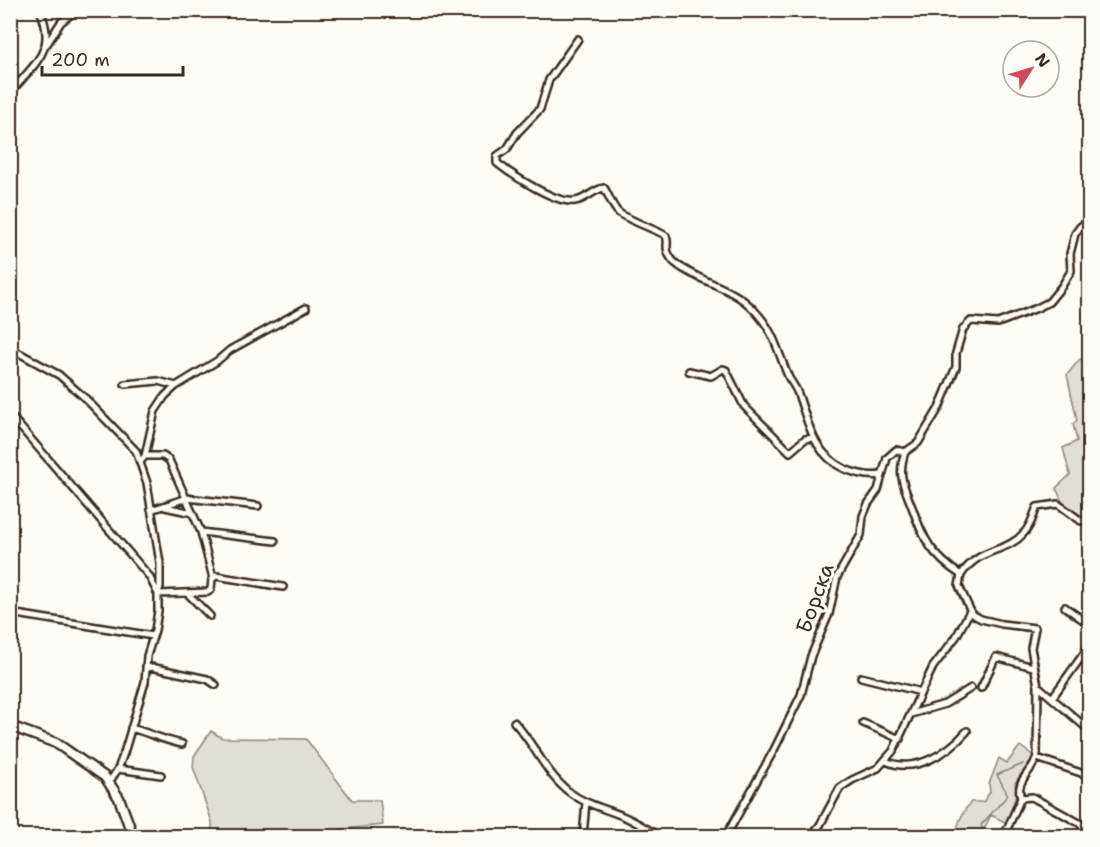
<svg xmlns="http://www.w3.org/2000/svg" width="1100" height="847" font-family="'Shantell Sans',sans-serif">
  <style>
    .green { fill: #e1ded7; stroke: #8e847a; stroke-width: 1.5 }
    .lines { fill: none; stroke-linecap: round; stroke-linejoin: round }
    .stream { stroke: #887d74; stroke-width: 1.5 }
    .street-casing { stroke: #3b2a1e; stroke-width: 10 }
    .secondary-casing { stroke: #3b2a1e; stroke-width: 13 }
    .street { stroke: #fdfcf7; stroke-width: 5 }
    .secondary { stroke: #fdfcf7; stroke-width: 8 }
    .labels { text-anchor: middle; stroke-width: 6; stroke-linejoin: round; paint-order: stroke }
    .street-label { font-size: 21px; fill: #3b2a1e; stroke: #fdfcf7 }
  </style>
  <rect width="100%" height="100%" fill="#fdfcf7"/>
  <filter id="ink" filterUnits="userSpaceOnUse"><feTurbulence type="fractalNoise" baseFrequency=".0167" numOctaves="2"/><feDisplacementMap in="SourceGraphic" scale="12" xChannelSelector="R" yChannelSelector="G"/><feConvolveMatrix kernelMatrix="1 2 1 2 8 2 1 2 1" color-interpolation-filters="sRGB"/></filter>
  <g filter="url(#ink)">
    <path class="green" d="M1089 355 1090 436 1087 437 1090 444V514L1087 518 1080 519 1063 504 1056 488 1070 475 1063 448 1077 441 1073 424 1077 420 1067 375 1079 360Z
      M211 731 222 738 306 739 352 800H380L383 825 276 836H212V822L193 767 194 756Z
      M1020 746 1034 756 1015 783 1016 795 1007 823 991 815 982 833 991 836H931L936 831H945L952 835 956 832C959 820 963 811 971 802H983L990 792 989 784 999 758 1007 763Z"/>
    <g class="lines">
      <path class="stream" d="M985 836 981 825 1008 795 997 775 1023 764"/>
      <defs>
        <path id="street" d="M59 10 65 12 74 11
          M578 39 549 80 540 109 517 133 507 149 497 156V163C512 175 556 204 575 201 586 200 594 189 604 188 609 195 612 207 619 213 626 219 664 233 666 236 670 244 662 248 674 262 697 282 732 286 753 309 775 331 777 351 789 378 792 383 796 388 798 394 809 424 813 454 845 469 857 474 868 477 881 475
          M47 44 61 22 77 10
          M10 94C33 63 58 52 40 10
          M10 348 59 375 85 398 136 451 147 483 160 563V587L158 592
          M689 371 711 376 723 369 726 370 744 406 790 452 805 439 813 438
          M125 384 158 381 176 386
          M10 415 149 576 158 594V611L155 630 147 656 145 682 124 753 118 769 110 781
          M905 452C897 476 904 486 912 507 923 539 932 556 961 575L959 586 972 614 981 619 1002 624 1035 628 1031 648 1038 686 1037 755C1035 771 1014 779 1021 798
          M905 452 918 443 939 408 956 367V353L963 329 971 321 998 323 1037 308 1049 302 1062 286 1071 271 1070 254 1075 234 1080 227 1090 219
          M145 456H163L169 460 201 532 213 578
          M141 461 145 456 155 411 165 396 176 386 217 361 230 350 306 308
          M165 507 193 513
          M151 510 187 498 258 506
          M201 532 275 541
          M961 575C980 546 1006 554 1024 533 1031 526 1033 516 1037 507L1058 504 1081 521 1090 518
          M187 593 210 616
          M158 594 208 592 211 589 212 579 216 576 283 587
          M1065 607 1090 625
          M10 613 153 636
          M146 666 207 679 216 685
          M861 677 921 692
          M1038 686 1090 731
          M981 688 996 657 1033 667
          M1052 698 1090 645
          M911 714 945 704 971 688
          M514 722C534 743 545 773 568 791 585 805 608 809 627 818 638 823 649 830 659 836
          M863 723 900 739
          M131 728C149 733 163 740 182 744
          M1037 758 1081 773 1090 779
          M886 761C915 775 949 752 967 731
          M118 769 161 775
          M1021 798 1032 797 1081 824 1083 828 1080 836
          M583 836 586 802
          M640 836 641 826
          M726 836 774 750 801 695 811 656 829 614 837 577 861 535 863 516 868 504 878 490 887 458 896 450 905 452
          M811 836 820 825 840 788 852 780 878 768 893 751 933 667 956 637 970 611
          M1004 836 1021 798"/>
        <path id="secondary" d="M10 726 56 743 105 777 119 798 133 836"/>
      </defs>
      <use href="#street" class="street-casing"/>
      <use href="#secondary" class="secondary-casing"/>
      <use href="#street" class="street"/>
      <use href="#secondary" class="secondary"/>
    </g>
  </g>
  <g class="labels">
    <g class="street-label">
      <text transform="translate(815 598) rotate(-70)" y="7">Борска</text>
    </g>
  </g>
  <rect width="1100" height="847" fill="none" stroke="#fdfcf7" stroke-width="36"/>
  <rect x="18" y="18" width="1064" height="811" fill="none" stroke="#3b2a1e" stroke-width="2" filter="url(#ink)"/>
  <g transform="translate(1031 69) rotate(53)"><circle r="28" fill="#fdfcf7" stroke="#afa8a0" stroke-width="1.5"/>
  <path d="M0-4.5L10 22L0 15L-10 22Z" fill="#d1495b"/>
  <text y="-9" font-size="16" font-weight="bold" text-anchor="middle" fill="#3b2a1e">N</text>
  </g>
  <path d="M42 66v9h141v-9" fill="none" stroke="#3b2a1e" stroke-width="3"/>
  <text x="51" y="66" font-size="18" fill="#3b2a1e" stroke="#fdfcf7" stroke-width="4.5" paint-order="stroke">200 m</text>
</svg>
